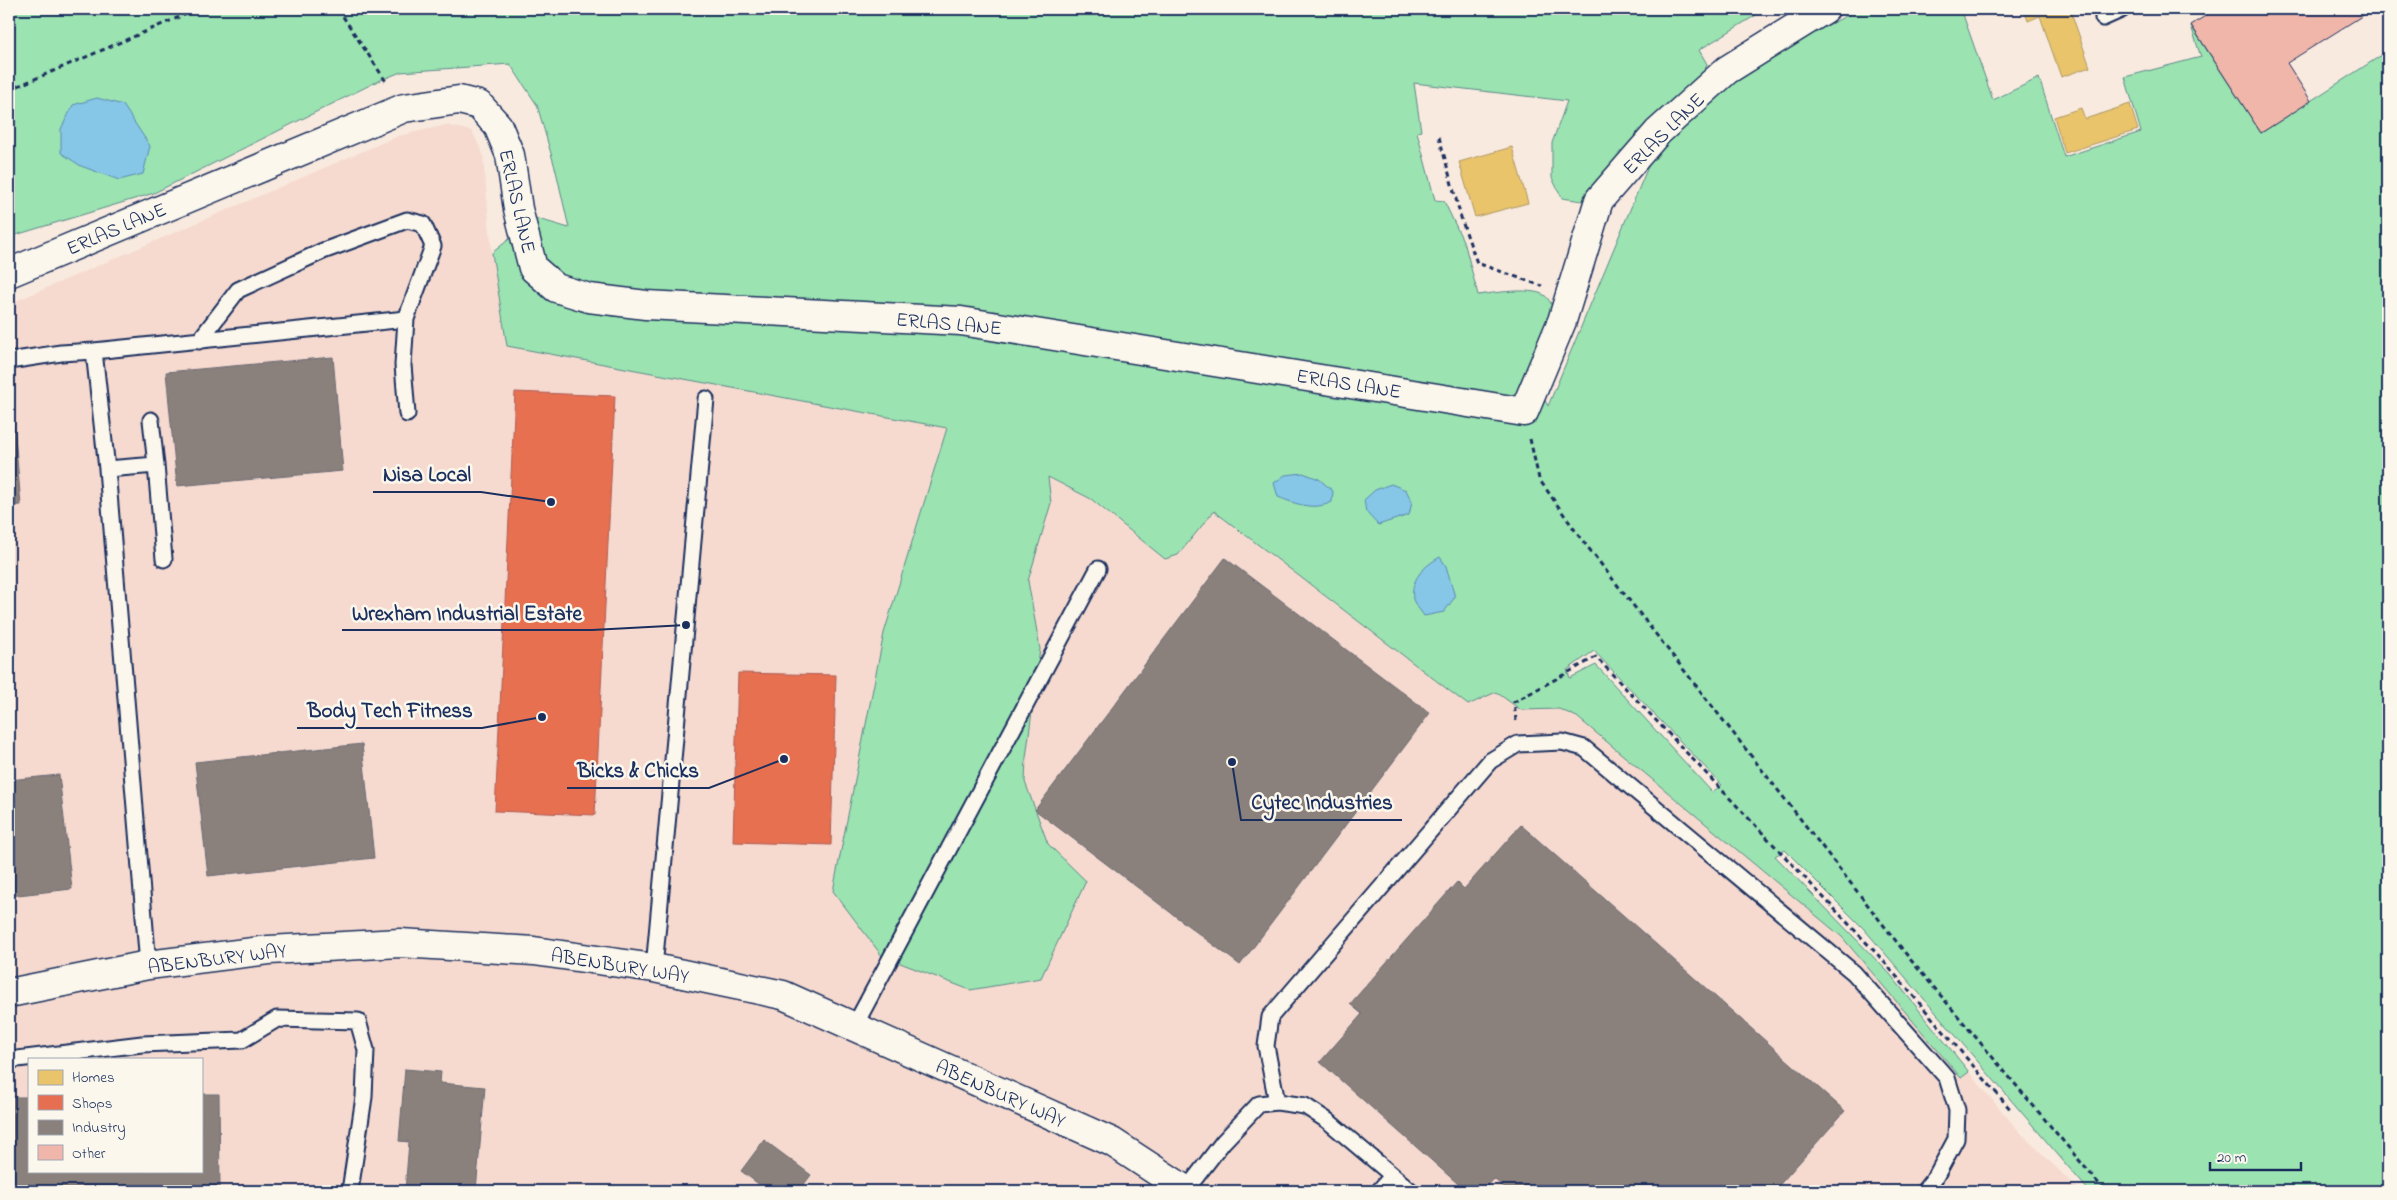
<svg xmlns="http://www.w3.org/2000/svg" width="2397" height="1200" font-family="'Indie Flower',sans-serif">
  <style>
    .built { fill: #f6dacf; fill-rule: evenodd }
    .green { fill: #9be3b1; stroke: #5b8988; fill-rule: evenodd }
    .water { fill: #86c6e7; stroke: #5b8ab0 }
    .homes { fill: #e9c46a; stroke: #ab9766 }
    .shops { fill: #e76f51; stroke: #aa5c55 }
    .industry { fill: #8a817c; stroke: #696873 }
    .building { fill: #f0b6aa; stroke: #1b2f5e }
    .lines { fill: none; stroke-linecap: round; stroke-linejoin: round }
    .service-casing { stroke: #1b2f5e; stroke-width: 19 }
    .minor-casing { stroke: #1b2f5e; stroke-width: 31 }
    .tertiary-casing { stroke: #1b2f5e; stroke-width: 31 }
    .path { stroke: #1b2f5e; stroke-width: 3; stroke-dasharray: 5 4; stroke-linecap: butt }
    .service { stroke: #fbf7ec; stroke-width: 15 }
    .minor { stroke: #fbf7ec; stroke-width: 28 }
    .tertiary { stroke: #fbf7ec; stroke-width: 28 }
    .labels { text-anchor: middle; stroke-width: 5; stroke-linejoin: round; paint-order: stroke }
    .street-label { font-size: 20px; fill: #1b2f5e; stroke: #fbf7ec }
    .leader { fill: none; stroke: #1b2f5e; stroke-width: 2 }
    .callout-dot { fill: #1b2f5e; stroke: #fbf7ec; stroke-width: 2 }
    .callout-label { font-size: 21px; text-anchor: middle; font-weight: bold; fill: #1b2f5e; stroke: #fbf7ec; stroke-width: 5; stroke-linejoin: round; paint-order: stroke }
  </style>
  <rect width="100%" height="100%" fill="#f9eadf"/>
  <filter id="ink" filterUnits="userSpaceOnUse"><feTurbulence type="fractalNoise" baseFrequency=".02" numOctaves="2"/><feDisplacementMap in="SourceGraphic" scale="10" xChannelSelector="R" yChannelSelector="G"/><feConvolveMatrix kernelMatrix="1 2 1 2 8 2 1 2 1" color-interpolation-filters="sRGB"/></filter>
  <g filter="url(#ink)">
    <path class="built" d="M446 125 472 131 483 154 492 253 507 346 947 428 1091 499 1165 559 1178 555 1214 511 1468 705 1496 692 1521 709H1559L1577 717 1594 730 1842 937 1961 1078 1969 1072 2018 1130 2080 1191H9V304L398 136ZM29 1059H201V1171H29Z"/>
    <path class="green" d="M9 9H1766L1699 50 1707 64 1699 84 1582 201 1562 198 1552 178V143L1567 101 1414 83 1421 131 1417 132 1435 200 1444 201 1465 245 1478 295C1493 293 1530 287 1544 295 1550 299 1552 306 1554 312L1531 374 1548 406 1660 138 1741 69 1860 9H1961L1993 100 2039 78 2064 157 2141 132 2125 77 2201 57 2191 26 2261 133 2388 51V1191H2089L1864 929 1785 850 1775 856 1890 974 1969 1072 1961 1078 1842 937 1577 717 1559 709 1521 710 1496 692 1468 705 1214 511 1178 555 1165 559 1091 499 1048 477 1051 503 1028 581 1040 649 1026 758 1025 782 1048 844 1086 881 1041 978 970 990 882 956 833 891 884 633 947 428 507 346 492 253 535 218 569 228 556 171 537 105 510 64 401 72 376 82 154 193 9 237ZM1032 322 1261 379 1027 346ZM1594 651 1722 785 1712 792 1596 665 1570 678 1567 670Z"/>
    <path class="water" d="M97 98 123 105 150 146 143 174 119 180 81 166 61 153V129L73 105Z
      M1303 473 1319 479 1333 491 1332 502C1314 511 1296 504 1278 497L1274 483 1285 475Z
      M1391 484 1406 490 1412 502 1409 515 1378 525 1366 512 1364 500 1375 490Z
      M1440 557 1446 566 1455 597 1444 612 1424 616C1421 611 1414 604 1413 599 1410 579 1424 566 1440 557Z"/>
    <path class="homes" d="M2024 9H2070L2090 67 2061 77 2040 16 2028 21Z
      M2130 104 2138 130 2065 153 2054 117 2081 108 2085 119Z
      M1512 147 1528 203 1475 217 1459 162Z"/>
    <path class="shops" d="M515 392 615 396 595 815 495 811Z
      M738 673 836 675 831 845 733 842Z"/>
    <path class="industry" d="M333 357 343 471 177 486 166 372Z
      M9 389H11L21 505 9 506Z
      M1225 558 1430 713 1240 965 1035 810Z
      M362 744 374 858 208 876 195 762Z
      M59 775 72 889 9 896V780Z
      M1521 825 1845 1111 1774 1191H1508L1494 1179 1483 1191H1466L1320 1062 1362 1014 1350 1004 1457 882 1464 889Z
      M405 1069 441 1072 440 1083 485 1087 476 1191H405L409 1142 399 1141Z
      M201 1094H219L220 1191H9V1097H29V1171H201Z
      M764 1140 811 1175 799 1191H768L741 1171Z"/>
    <path class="building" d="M2216 9H2373L2287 63 2311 101 2261 133 2191 25Z"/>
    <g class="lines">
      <defs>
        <path id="service" d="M2103 18 2123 9
          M406 319 403 365 407 414
          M9 361 61 353 94 351
          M151 420 156 465
          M107 469 156 465 164 559
          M148 965 107 469 94 351 406 319 433 246 423 224 407 220 323 251 238 290 199 341
          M654 968 706 399
          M854 1027 1098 569
          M9 1060 142 1044 242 1040 277 1019 358 1021 366 1050 364 1097 350 1191
          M1277 1102 1266 1046 1270 1017 1490 761 1518 744 1562 742 1584 748 1854 973 1947 1078 1957 1110 1956 1139 1936 1176 1924 1191
          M1186 1190 1223 1142 1259 1104 1277 1102 1305 1106 1328 1121 1411 1191
          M1379 1191 1392 1176"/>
        <path id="minor" d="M9 273 404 108 459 100 479 105 498 126 510 155 518 209 533 268 556 288 589 298 646 305 961 321 1524 412 1562 321 1599 200 1658 132 1727 70 1825 9"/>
        <path id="tertiary" d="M9 993 148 965 269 950 400 943 534 951 654 968 783 995 1112 1142 1187 1191"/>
      </defs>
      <use href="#service" class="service-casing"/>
      <use href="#minor" class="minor-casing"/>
      <use href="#tertiary" class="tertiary-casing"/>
      <path class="path" d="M338 9 387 83
        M9 90 198 9
        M1439 137 1462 221 1477 263 1542 286
        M1530 439 1539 479 1579 536 1910 959 2105 1191
        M1516 721 1514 702 1596 657 1879 956 2011 1110"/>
      <use href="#service" class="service"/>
      <use href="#minor" class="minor"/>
      <use href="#tertiary" class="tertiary"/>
    </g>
  </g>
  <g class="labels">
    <g class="street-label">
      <text transform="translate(1663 133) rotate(-45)" y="7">ERLAS LANE</text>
      <text transform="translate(518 201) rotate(77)" y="7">ERLAS LANE</text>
      <text transform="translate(116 228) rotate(-23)" y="7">ERLAS LANE</text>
      <text transform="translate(949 323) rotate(5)" y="7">ERLAS LANE</text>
      <text transform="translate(1349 383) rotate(9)" y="7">ERLAS LANE</text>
      <text transform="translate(217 958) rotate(-7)" y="7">ABENBURY WAY</text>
      <text transform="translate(620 965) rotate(9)" y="7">ABENBURY WAY</text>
      <text transform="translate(1001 1093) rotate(24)" y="7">ABENBURY WAY</text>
    </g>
  </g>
  <path class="leader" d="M551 502L481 492H373M686 625L592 630H342M542 717L482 728H297M784 759L709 788H567M1232 762L1241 820H1402"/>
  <g class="callout-dot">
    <circle cx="551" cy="502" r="5"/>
    <circle cx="686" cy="625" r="5"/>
    <circle cx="542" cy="717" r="5"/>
    <circle cx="784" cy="759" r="5"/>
    <circle cx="1232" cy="762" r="5"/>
  </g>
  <g class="callout-label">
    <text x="427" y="481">Nisa Local</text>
    <text x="467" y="620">Wrexham Industrial Estate</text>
    <text x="390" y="717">Body Tech Fitness</text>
    <text x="638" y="777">Bicks &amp; Chicks</text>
    <text x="1322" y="809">Cytec Industries</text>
  </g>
  <rect width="2397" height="1200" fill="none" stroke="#fbf7ec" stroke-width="30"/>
  <rect x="15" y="15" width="2367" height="1170" fill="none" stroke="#1b2f5e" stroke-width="2" filter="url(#ink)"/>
  <rect x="28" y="1058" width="175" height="115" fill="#fbf7ec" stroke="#a1a7b3"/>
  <rect x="38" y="1070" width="25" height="15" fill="#e9c46a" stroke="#a1a7b3"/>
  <text x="72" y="1082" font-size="15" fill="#1b2f5e">Homes</text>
  <rect x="38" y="1095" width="25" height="15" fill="#e76f51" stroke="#a1a7b3"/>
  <text x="72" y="1108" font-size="15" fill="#1b2f5e">Shops</text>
  <rect x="38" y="1120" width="25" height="15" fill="#8a817c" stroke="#a1a7b3"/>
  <text x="72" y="1132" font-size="15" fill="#1b2f5e">Industry</text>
  <rect x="38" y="1145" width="25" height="15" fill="#f0b6aa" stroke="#a1a7b3"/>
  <text x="72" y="1158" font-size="15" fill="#1b2f5e">Other</text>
  <path d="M2210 1162v8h91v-8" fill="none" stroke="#1b2f5e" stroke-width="2.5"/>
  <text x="2217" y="1162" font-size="15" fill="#1b2f5e" stroke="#fbf7ec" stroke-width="4" paint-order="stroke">20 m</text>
</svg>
